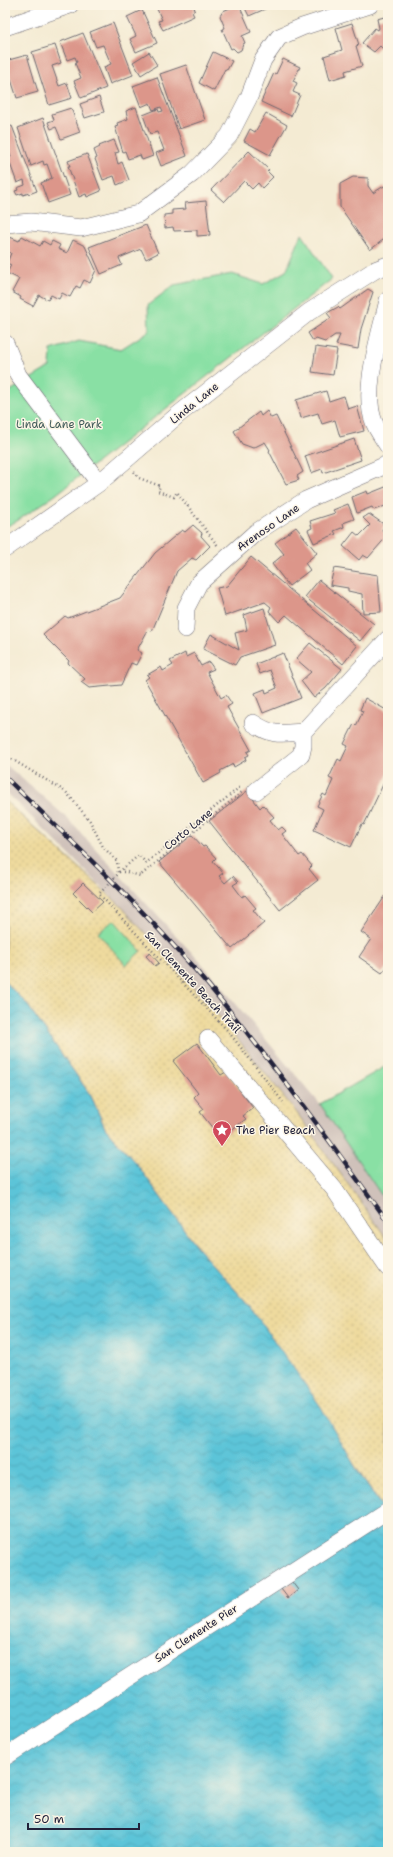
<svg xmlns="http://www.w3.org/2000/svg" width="393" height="1857" font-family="'Shantell Sans',sans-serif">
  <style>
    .railway { fill: #cfc1ba }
    .sand { fill: url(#sand-dots); stroke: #887e6c }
    .park { fill: #89e0a4; stroke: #568170 }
    .water { fill: url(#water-waves); stroke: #3e738a }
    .building { fill: #dc968a }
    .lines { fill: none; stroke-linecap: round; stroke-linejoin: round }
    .minor-casing { stroke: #6c6870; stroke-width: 18 }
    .path { stroke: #6c6870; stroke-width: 2.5; stroke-dasharray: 1 3; stroke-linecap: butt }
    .minor { stroke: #fff; stroke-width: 17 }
    .rail-casing { stroke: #22223b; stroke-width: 4.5 }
    .rail { stroke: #fcf5e5; stroke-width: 3; stroke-dasharray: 9; stroke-linecap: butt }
    .labels { text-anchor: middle; stroke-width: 3; stroke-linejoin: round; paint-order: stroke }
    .street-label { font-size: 11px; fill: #22223b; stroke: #fcf5e5 }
    .park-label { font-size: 11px; fill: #415b5a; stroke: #fcf5e5 }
    .poi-label { font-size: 11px; fill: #22223b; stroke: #fcf5e5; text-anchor: start }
  </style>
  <defs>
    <pattern id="sand-dots" width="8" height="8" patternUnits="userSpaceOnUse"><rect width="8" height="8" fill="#eeda9e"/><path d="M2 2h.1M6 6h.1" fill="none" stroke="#ccbb89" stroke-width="1.8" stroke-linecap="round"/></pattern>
    <pattern id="water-waves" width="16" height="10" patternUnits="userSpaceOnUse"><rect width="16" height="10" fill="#5bc4d8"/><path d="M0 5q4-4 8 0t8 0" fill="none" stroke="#4fa8ba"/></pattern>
  </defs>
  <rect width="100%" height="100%" fill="#fcf5e5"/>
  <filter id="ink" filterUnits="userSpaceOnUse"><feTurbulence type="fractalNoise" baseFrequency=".025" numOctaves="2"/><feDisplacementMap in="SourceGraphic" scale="8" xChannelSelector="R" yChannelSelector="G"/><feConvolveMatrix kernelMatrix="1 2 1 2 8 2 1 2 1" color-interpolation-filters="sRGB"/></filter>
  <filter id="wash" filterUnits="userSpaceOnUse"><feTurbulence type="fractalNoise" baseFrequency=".012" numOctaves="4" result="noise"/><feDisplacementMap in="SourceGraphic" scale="16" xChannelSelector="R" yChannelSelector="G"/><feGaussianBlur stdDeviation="0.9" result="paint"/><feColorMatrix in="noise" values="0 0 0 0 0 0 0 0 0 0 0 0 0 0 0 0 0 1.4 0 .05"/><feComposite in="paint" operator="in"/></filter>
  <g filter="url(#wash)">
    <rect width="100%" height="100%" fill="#f4ebd3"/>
    <path class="railway" d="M5 764 65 816 205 967 320 1104 388 1205V1240L297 1113 224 1022 121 906 5 791Z"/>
    <path class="sand" d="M5 801 121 906 224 1022 297 1113 388 1240V1516L249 1305 199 1250 138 1166 105 1128 91 1096 26 1003 5 982Z"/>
    <path class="park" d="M302 234 332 279 54 496 17 521 5 527V394L50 367 51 350 79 341 121 349 149 331 148 305 174 285 232 274 263 284 286 271Z
      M114 920 141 951 126 965 98 933Z
      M388 1065V1205L320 1104Z"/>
    <path class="water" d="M5 982 26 1003 91 1096 105 1128 138 1166 199 1250 249 1305 321 1407 360 1475 388 1516V1852H5Z"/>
    <g id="blocks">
      <path class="building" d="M166 5H199L194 7 195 10 192 12 194 16 163 30 158 21 162 20 157 9Z
        M237 5H239L251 32 242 36 245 43 243 44 241 50 237 52 233 48 231 49 222 29 225 28 220 16 223 11Z
        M246 5H274L249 16 244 6Z
        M142 10 157 43 136 52 130 39 136 36 127 17Z
        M388 16 387 33 388 59H386L387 53 380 46 374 52 362 43 375 28 378 30 379 28 377 19Z
        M113 23 133 75 110 84 104 67 111 64 103 45 96 47 90 32Z
        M352 23 359 45 356 46 362 66 345 71 346 75 330 80 324 56 342 50 336 28Z
        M83 33 106 88 81 98 74 81 81 78 75 63 77 62 75 57 67 60 60 42Z
        M55 45 61 63 52 66 59 86 67 83 72 98 49 105 32 52Z
        M149 52 157 65 141 75 133 62Z
        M213 52 232 61 227 70 225 69 214 91 199 83Z
        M27 55 38 92 17 98 5 61Z
        M283 59 300 67 293 81 297 83 293 92 300 95 291 116 261 102 274 73 276 74Z
        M186 65 205 120 179 129 160 74Z
        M157 77 187 156 161 166 156 153 164 150 157 132 150 134 143 115 158 109 159 112 163 111 161 107 153 110 150 103 141 107 133 86Z
        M99 97 104 112 85 118 80 104Z
        M136 107 153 156 142 160 140 155 128 159 125 151 123 152 115 127 118 126 117 123 128 119 126 111Z
        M71 108 80 132 61 139 56 127 51 129 48 122 54 120 52 114Z
        M266 113 287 125 270 155 244 141 250 129 255 132Z
        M43 118 70 195 48 203 41 183 52 178 47 164 44 165 43 161 31 166 18 128Z
        M12 126 37 191 29 194V193L23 195V193L17 195 15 191 18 190 17 188 25 185 24 180 17 183 8 158 11 157 9 152 5 154V128Z
        M114 140 119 152 115 153 118 164 122 162 129 180 117 185 114 176 103 180 95 159 97 158 94 150 100 147 99 146Z
        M249 151 269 170 267 171 273 177 262 188 258 183 252 189 244 181 224 202 211 190Z
        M87 154 101 191 87 197 86 194 79 197 68 166H70L68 161Z
        M353 177 368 178V186L373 193 384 186 388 192V236L370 250 340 207V184Z
        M206 201 210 235 197 236V230L174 231 173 227 165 228 164 215 172 214V210L186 209 185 203Z
        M146 225 158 253 146 259 141 249 119 258 122 265 101 274 89 247Z
        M22 236 40 246 43 241 50 245 52 241 60 245 58 249 67 253 73 240 85 246 96 270 90 283 84 280 80 288 76 286 70 297 62 293 59 299 51 295 48 300 39 295 33 306 20 299 21 297 12 292 19 279 7 273 11 265 7 263 11 253 5 250V247L10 237 19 241Z
        M368 289 373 292 361 329 358 349 336 345 340 335H335L325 342 316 339 313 341 308 333 331 318 327 313 338 307 340 309Z
        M316 347 337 350 333 375 312 372Z
        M326 391 329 401 344 396 348 409 357 406 364 431 340 437 335 420 322 424 318 413 301 418 296 400Z
        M267 411 271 418 276 416 303 472 297 476 299 480 286 484 269 451 270 450 265 442 253 448 242 444 234 431 259 412 261 416Z
        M354 439 361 460 323 473 322 469 311 473 305 456Z
        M388 486V505L374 510 372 507 357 513 352 497 367 491 368 494Z
        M348 504 354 519 343 523 344 527 334 531 336 534 314 543 308 530 312 528 310 521 335 513 333 510Z
        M369 514 385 525 382 530 388 535 368 558 363 555 359 560 343 546 354 532 359 536 370 525 363 518Z
        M193 525 202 533 201 536 210 546 196 560 192 558 177 571 152 631 148 630 137 650 142 653 136 665 131 663 121 685 89 688 81 682 85 679 68 663 69 661 43 635 65 616 68 618 120 598 155 553 182 530 185 532Z
        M296 527 317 553 305 563 310 570 289 586 272 564 284 554 275 543Z
        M251 557 357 646 343 664 286 615 279 622 269 611 271 607 265 602 225 616 217 588 227 586Z
        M334 568 378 575 381 612 363 613 362 594 348 591V588L330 585Z
        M319 580 374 624 360 641 305 597Z
        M264 608 275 645 240 657 235 665 203 649 211 634 239 650 235 633 247 630 244 615Z
        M310 643 342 669 326 688 314 698 301 681 311 672 296 659Z
        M185 653 186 657 194 653 201 666 209 662 214 669 207 672 221 698 226 695 232 704 227 707 251 750 247 752 249 755 245 757 246 760 234 767 233 764 220 771 221 773 203 783 145 680 149 677 147 675 161 667 163 671 173 665 170 661Z
        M283 653 301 698 263 713 255 693 265 689 266 693 277 688 270 670 260 674 256 664Z
        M365 698 388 711V774L364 825 362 824 351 847 314 830 323 809 317 806 323 794 326 796 333 780 329 778 338 759 341 761 348 746 344 744 354 724 356 726 363 711 360 710Z
        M247 791 260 808 263 805 274 817 270 820 278 830 282 827 286 831 282 834 299 856 302 854 312 866 309 869 318 880 280 910 209 821Z
        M192 835 203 847 205 846 216 858 213 861 223 873 219 876 225 883 233 876 238 882 233 885 242 897 245 895 256 908 253 910 264 923 232 949 159 862Z
        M83 883 103 902 92 912 73 893Z
        M388 892V966L382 973 359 957 371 939 361 932Z
        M150 953 159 963 155 966 146 956Z
        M197 1043 221 1075 226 1072 253 1108 243 1116 246 1119 223 1136 217 1128 214 1130 200 1112 204 1109 194 1097 198 1093 173 1061Z
        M292 1582 298 1590 288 1598 281 1589Z"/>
    </g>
  </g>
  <g filter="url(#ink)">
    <use href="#blocks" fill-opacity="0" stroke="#6c6870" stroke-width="1"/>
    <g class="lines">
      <defs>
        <path id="minor" d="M5 27 70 5
          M5 224 31 222 81 228 138 214 192 174 229 136 249 97 263 60 279 37 302 27 370 5
          M388 300C381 332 361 390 374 422 377 430 383 438 388 446
          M5 343 18 375 99 483
          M5 549 99 483 179 414 309 312 375 270 388 265
          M185 629 186 608 199 583 255 533 306 500 386 465 388 463
          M253 723C273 736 279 734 303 732
          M303 732 388 639
          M256 791 301 755 303 746V732
          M208 1039 334 1189 388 1268
          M5 1757 388 1510"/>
      </defs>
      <use href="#minor" class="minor-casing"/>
      <path class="path" d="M134 472 139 478 160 486 158 491 174 497 177 492 218 546
        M5 755 66 792 90 821 103 847 117 861 118 874 99 894 228 1031 283 1102
        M119 872 139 855 146 863 240 787
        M119 872H127L140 876 242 792"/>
      <use href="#minor" class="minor"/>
      <defs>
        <path id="rail" d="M5 777C77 846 151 916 215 993 276 1067 332 1144 388 1222"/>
      </defs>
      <use href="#rail" class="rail-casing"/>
      <use href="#rail" class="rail"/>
    </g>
  </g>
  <defs>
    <symbol id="sight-pin" viewBox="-11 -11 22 30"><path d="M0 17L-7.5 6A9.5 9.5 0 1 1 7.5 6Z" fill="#d1495b" stroke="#fcf5e5"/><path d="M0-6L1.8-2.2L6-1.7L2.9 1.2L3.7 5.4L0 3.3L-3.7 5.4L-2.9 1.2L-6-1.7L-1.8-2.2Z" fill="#fff"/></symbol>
  </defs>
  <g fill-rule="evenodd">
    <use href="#sight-pin" x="211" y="1119" width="22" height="30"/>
  </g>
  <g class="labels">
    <g class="street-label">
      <text transform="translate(194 403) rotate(-39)" y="4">Linda Lane</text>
      <text transform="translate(268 527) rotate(-35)" y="4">Arenoso Lane</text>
      <text transform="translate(188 829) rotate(-39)" y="4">Corto Lane</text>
      <text transform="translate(193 982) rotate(47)" y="4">San Clemente Beach Trail</text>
      <text transform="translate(196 1633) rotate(-33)" y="4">San Clemente Pier</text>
    </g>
    <g class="park-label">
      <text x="59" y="428">Linda Lane Park</text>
    </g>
    <g class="poi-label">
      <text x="236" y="1134">The Pier Beach</text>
    </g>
  </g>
  <rect width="393" height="1857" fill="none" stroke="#fcf5e5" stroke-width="20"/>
  <path d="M28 1823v6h111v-6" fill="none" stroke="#22223b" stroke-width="2"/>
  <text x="34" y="1823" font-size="12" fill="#22223b" stroke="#fcf5e5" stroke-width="3" paint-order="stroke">50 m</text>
</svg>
